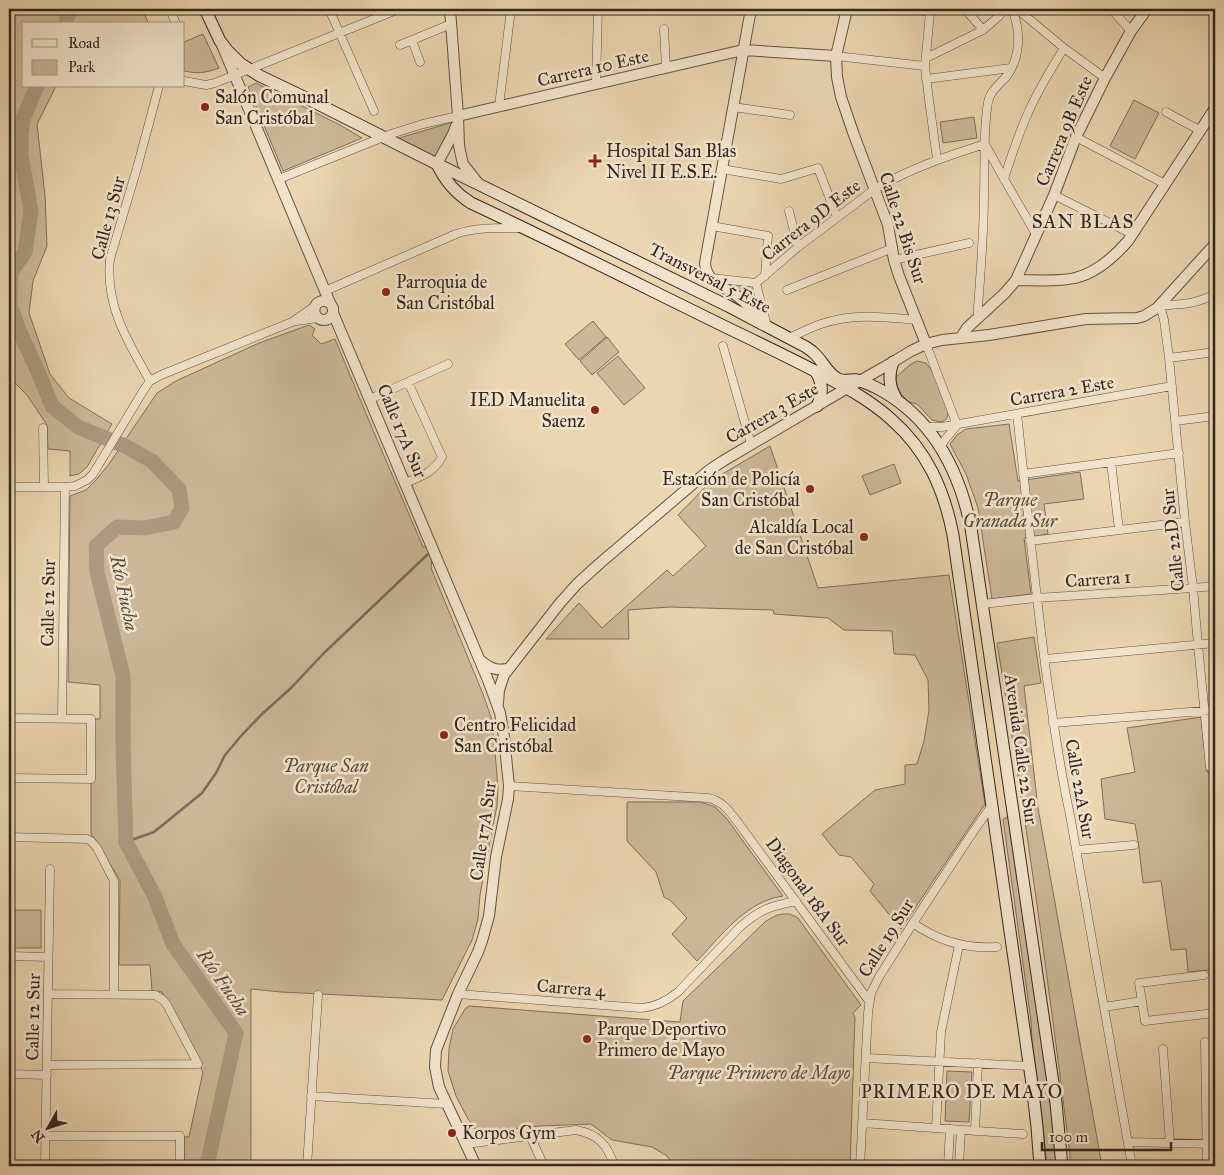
<svg xmlns="http://www.w3.org/2000/svg" width="1224" height="1175" font-family="'IM FELL Great Primer',serif">
  <style>
    .green { fill: #ccb899; stroke: #806f5d }
    .lines { fill: none; stroke-linecap: round; stroke-linejoin: round }
    .stream { stroke: #7c6c5a; stroke-width: 2.5 }
    .river { stroke: #ac9a80; stroke-width: 15 }
    .minor-casing { stroke: #615245; stroke-width: 9 }
    .tertiary-casing { stroke: #615245; stroke-width: 12 }
    .secondary-casing { stroke: #332621; stroke-width: 13 }
    .minor { stroke: #f2e4cc; stroke-width: 8 }
    .tertiary { stroke: #f2e4cc; stroke-width: 10 }
    .secondary { stroke: #f2e4cc; stroke-width: 11 }
    .poi-dot { fill: #8f2418; stroke: #f2e4cc; stroke-width: 2 }
    .labels { text-anchor: middle; stroke-width: 5; stroke-linejoin: round; paint-order: stroke }
    .street-label { font-size: 18px; fill: #332621; stroke: #f2e4cc }
    .poi-label { font-size: 18px; fill: #332621; stroke: #f2e4cc; text-anchor: start }
    .park-label { font-size: 18px; font-style: italic; fill: #594a3f; stroke: #f2e4cc }
    .neighbourhood-label { font-size: 19px; letter-spacing: 1px; fill: #332621; stroke: #f2e4cc }
    .water-label { font-size: 19px; font-style: italic; fill: #57493e; stroke: #f2e4cc }
  </style>
  <rect width="100%" height="100%" fill="#ebd6b1"/>
  <filter id="stains"><feTurbulence type="fractalNoise" baseFrequency=".004" numOctaves="4"/><feColorMatrix values="0 0 0 0 .2 0 0 0 0 .09 0 0 0 0 .02 0 0 0 .5 -.17"/></filter>
  <radialGradient id="worn" r=".72"><stop offset=".6" stop-color="#630" stop-opacity="0"/><stop offset="1" stop-color="#630" stop-opacity=".3"/></radialGradient>
  <path class="green" d="M9 9H142L149 24H24V86H56L37 124 45 196 47 246 33 281 29 313 50 374 69 398 112 424 87 467 79 474 70 476V451L48 449 47 425 27 395 9 377Z
    M203 34 219 68C205 73 199 74 184 71V42Z
    M256 83 340 125 362 138 283 171 248 87Z
    M1134 100 1159 113 1135 159 1110 146Z
    M974 117 977 138 943 143 940 122Z
    M453 122 435 157 396 139Z
    M722 281 754 287 758 307Z
    M593 321 606 337 579 360 565 344Z
    M309 325 315 329 312 335 321 344 335 339 367 416 423 547H428L432 556 431 568 483 694 491 717 495 752 498 788 497 806 491 835 480 895 478 919 472 940 442 1000 281 992 251 989V1166H184V1137H189L203 1072 162 992 152 991 150 965H119L120 880 91 834V719H100V685L68 682 70 496 86 490 95 481 109 464 157 393 176 381 259 343Z
    M607 337 619 352 592 375 580 361Z
    M618 356 645 388 624 405 597 373Z
    M917 361 926 363 934 374 948 412 947 418 944 421 940 422 932 420 917 404 909 402 901 394 897 386 896 377 911 364Z
    M1009 424 1018 481 1080 472 1084 499 1044 504 1048 534 1024 538 1031 594 992 599 978 508 966 474 950 444 957 435 966 429Z
    M770 446 818 588 949 575 985 804 901 929 870 891 874 884 851 857 839 855 822 834 875 790 905 784V765L917 764 924 741 929 710 928 680 915 655 894 654 892 631 844 630 828 618 774 614 773 610 669 607 628 610 629 639H546L579 603 602 628 667 570 673 576 706 546 678 515 712 480Z
    M894 464 901 483 870 495 862 476Z
    M1034 637 1041 683 1024 686 1038 808 1102 1166H1070V1155C1049 984 1025 813 997 643Z
    M1201 717 1207 772 1213 777 1215 778V1009H1214L1210 970 1188 972 1186 949 1171 950 1161 881 1143 883 1139 848 1135 824 1105 819 1101 779 1135 772 1127 728Z
    M627 802H700L715 807 727 819 783 896C778 897 772 898 768 900 740 910 717 940 697 961L672 934 687 918 670 900 664 897 656 872 627 841Z
    M1012 816 1052 1116 1055 1148 1056 1166H1047L1042 1116 1032 1040 1031 1021 1003 819Z
    M9 910H41V948H9Z
    M784 914H790L798 918 861 1005 853 1013 855 1018 850 1166H674L667 1156 652 1147 612 1140 591 1124 539 1126 484 1132 475 1129 468 1119 456 1096 448 1071 449 1049 453 1029 465 1009 469 1006 680 1022 683 1001 766 921 777 915Z
    M947 1071 972 1072 969 1122 945 1121Z"/>
  <g class="lines">
    <path class="stream" d="M126 842 154 832 202 793 216 773 225 755 241 736 262 714 291 688 323 654 428 554"/>
    <path class="river" d="M66 24 67 17 72 9
      M37 86 23 119 21 134V155L31 211 25 252 11 272 10 305 19 330 36 367 52 406 78 427 125 446 152 461 179 489 182 508 174 522 145 528 117 527 96 546 97 572 123 676V744L126 842 155 897 173 944 236 1033 208 1161 209 1166"/>
    <defs>
      <path id="minor" d="M170 9 176 24
        M329 9 374 111
        M916 9 930 13 925 66 929 100 937 159
        M965 9 983 30
        M1017 9 1064 48 1105 78
        M1111 9 1131 31
        M664 29 666 68
        M412 40 420 62
        M400 45 451 24
        M836 56 925 66
        M926 58 983 30 998 17 1005 9
        M926 79 1011 68
        M184 81 206 85 215 83 399 9
        M596 84 598 9
        M499 106 511 9
        M733 107 790 115
        M1166 112 1199 130
        M1076 137 1165 184
        M986 146 1004 179 1036 234
        M722 169 781 179 818 168 837 217
        M279 179 391 134 423 124 458 116
        M1004 179C1011 157 1018 135 1028 113 1038 90 1051 69 1064 48
        M9 187 10 199 9 210
        M1054 195 1132 234
        M789 211 798 247
        M712 226 768 236 765 276
        M894 260 969 243
        M711 278 756 283 798 247 875 189C909 169 947 156 985 144
        M756 283 767 326
        M787 290 893 248
        M325 291 456 234C477 227 498 228 520 228
        M1215 294C1196 304 1181 305 1160 305L1164 320 1169 358 1185 522 1193 588 1198 645 1210 767 1215 772
        M978 317V307C981 269 984 231 984 193 985 163 983 131 988 102 990 91 999 85 1006 77 1021 58 1021 31 1012 9
        M296 321 318 318
        M789 338C800 333 810 328 821 324 852 313 885 317 917 320
        M926 344 957 425
        M723 346 751 444
        M1169 358 1215 352
        M150 381C128 342 105 306 110 259L137 168 159 86
        M370 399 448 364
        M1017 414C1027 503 1035 591 1047 679 1054 725 1060 770 1070 815L1132 1166
        M1175 421 1215 416
        M926 427H942L1172 386
        M43 428 44 487
        M941 448 944 441 957 425
        M1111 462 1119 530
        M1023 474 1179 453
        M405 483C420 477 434 472 442 457L408 382
        M9 487H65L75 486 87 480 93 474 145 388 150 381 161 375 292 322 315 306
        M1030 541 1185 522
        M983 604 1036 598 1193 588 1215 586
        M1045 659 1215 643
        M9 718 91 719V779L9 778
        M62 718 65 487
        M1053 723 1215 710
        M509 786 708 798C723 801 730 812 739 824L869 1001
        M9 837 87 839 91 841 97 848 114 881V994
        M1076 850 1134 845
        M913 923C938 941 966 949 997 947
        M9 956 48 957
        M1204 975 1139 983 1145 1021 1215 1013
        M458 994 641 1008C656 1007 667 1001 678 992L741 926C761 909 771 906 796 901
        M1104 1007 1142 1001
        M1205 1042 1207 1166
        M1163 1049 1170 1143
        M866 1058 1029 1066
        M47 1065 198 1064 167 1005 163 1000 155 995 48 994
        M9 1074 47 1075
        M311 1096 447 1104
        M862 1123 1023 1134
        M936 1128 941 1032 959 945
        M975 1131 978 1063
        M46 1136H180V1166
        M530 1136 544 1166
        M1128 1142 1215 1144
        M466 1144 576 1130C598 1134 608 1145 614 1166
        M45 1166 50 869
        M307 1166 318 995
        M860 1166 868 1013 871 993 879 977 913 923 971 835 992 805
        M948 1166 950 1129
        M959 1166 961 1130"/>
      <path id="tertiary" d="M450 9 458 116 459 146 463 164 478 183
        M751 9 705 263C706 282 724 286 737 296 747 303 755 313 762 323
        M847 9 836 56 837 77 841 97 854 135 888 225 894 260 899 276 926 344
        M222 45 330 303 333 308V313L488 680 500 713 504 737 509 786 508 799 496 857 489 916 482 941 478 952 458 994 436 1050 435 1067 439 1087 476 1166
        M458 116 743 50 836 56
        M437 164 453 134 456 126
        M1016 280C1034 280 1058 282 1075 278 1096 273 1114 257 1128 241L1215 108
        M330 303C312 294 309 320 324 320 329 320 331 317 333 313
        M962 337 963 334 967 328 1005 293 1016 280 1054 195 1076 137 1105 78 1131 31 1147 9
        M481 661C490 668 496 671 507 669
        M498 703 499 690 504 675 560 603 577 584 599 564 708 471 723 461 837 394 893 362 911 351 926 344 942 340 989 335 1086 319 1137 318 1144 316 1157 308 1215 244"/>
      <path id="secondary" d="M205 9 220 41 227 50 241 64 260 76 308 99 437 164 728 306 806 347C809 349 812 351 815 354 823 362 828 374 838 379 844 382 851 379 857 380 863 381 870 385 875 387 932 416 959 469 971 528L1056 1103 1062 1166
        M437 164C445 181 455 193 471 203 559 244 646 288 734 331 761 344 788 357 815 371 842 385 869 399 892 420 927 451 944 489 953 535L1032 1084 1037 1127 1040 1166
        M893 362C888 376 889 387 897 400
        M816 372C823 383 823 394 817 406"/>
    </defs>
    <use href="#minor" class="minor-casing"/>
    <use href="#tertiary" class="tertiary-casing"/>
    <use href="#secondary" class="secondary-casing"/>
    <use href="#minor" class="minor"/>
    <use href="#tertiary" class="tertiary"/>
    <use href="#secondary" class="secondary"/>
  </g>
  <g class="poi-dot">
    <circle cx="205" cy="107" r="5"/>
    <path d="M592.5 153.5h5v5h5v5h-5v5h-5v-5h-5v-5h5z"/>
    <circle cx="386" cy="292" r="5"/>
    <circle cx="595" cy="410" r="5"/>
    <circle cx="810" cy="489" r="5"/>
    <circle cx="864" cy="537" r="5"/>
    <circle cx="444" cy="735" r="5"/>
    <circle cx="587" cy="1039" r="5"/>
    <circle cx="452" cy="1133" r="5"/>
  </g>
  <g class="labels">
    <g class="street-label">
      <text transform="translate(593 68) rotate(-13)" y="6">Carrera 10 Este</text>
      <text transform="translate(1064 131) rotate(-67)" y="6">Carrera 9B Este</text>
      <text transform="translate(108 218) rotate(-75)" y="6">Calle 13 Sur</text>
      <text transform="translate(811 220) rotate(-38)" y="6">Carrera 9D Este</text>
      <text transform="translate(903 228) rotate(72)" y="6">Calle 22 Bis Sur</text>
      <text transform="translate(710 278) rotate(27)" y="6">Transversal 5 Este</text>
      <text transform="translate(1062 391) rotate(-10)" y="6">Carrera 2 Este</text>
      <text transform="translate(772 413) rotate(-30)" y="6">Carrera 3 Este</text>
      <text transform="translate(402 431) rotate(67)" y="6">Calle 17A Sur</text>
      <text transform="translate(1173 540) rotate(-96)" y="6">Calle 22D Sur</text>
      <text transform="translate(1098 579) rotate(-4)" y="6">Carrera 1</text>
      <text transform="translate(48 603) rotate(-89)" y="6">Calle 12 Sur</text>
      <text transform="translate(1021 749) rotate(82)" y="6">Avenida Calle 22 Sur</text>
      <text transform="translate(1080 789) rotate(80)" y="6">Calle 22A Sur</text>
      <text transform="translate(483 831) rotate(-82)" y="6">Calle 17A Sur</text>
      <text transform="translate(808 892) rotate(54)" y="6">Diagonal 18A Sur</text>
      <text transform="translate(886 938) rotate(-58)" y="6">Calle 19 Sur</text>
      <text transform="translate(571 988) rotate(4)" y="6">Carrera 4</text>
      <text transform="translate(33 1017) rotate(-89)" y="6">Calle 12 Sur</text>
    </g>
    <g class="poi-label">
      <text x="215" y="103">Salón Comunal<tspan x="215" dy="21">San Cristóbal</tspan></text>
      <text x="606" y="157">Hospital San Blas<tspan x="606" dy="21">Nivel II E.S.E.</tspan></text>
      <text x="396" y="288">Parroquia de<tspan x="396" dy="21">San Cristóbal</tspan></text>
      <text x="585" y="406" text-anchor="end">IED Manuelita<tspan x="585" dy="21">Saenz</tspan></text>
      <text x="800" y="485" text-anchor="end">Estación de Policía<tspan x="800" dy="21">San Cristóbal</tspan></text>
      <text x="854" y="533" text-anchor="end">Alcaldía Local<tspan x="854" dy="21">de San Cristóbal</tspan></text>
      <text x="454" y="731">Centro Felicidad<tspan x="454" dy="21">San Cristóbal</tspan></text>
      <text x="597" y="1035">Parque Deportivo<tspan x="597" dy="21">Primero de Mayo</tspan></text>
      <text x="462" y="1139">Korpos Gym</text>
    </g>
    <g class="park-label">
      <text x="1010" y="506">Parque<tspan x="1010" dy="21">Granada Sur</tspan></text>
      <text x="326" y="772">Parque San<tspan x="326" dy="21">Cristóbal</tspan></text>
      <text x="759" y="1079">Parque Primero de Mayo</text>
    </g>
    <g class="neighbourhood-label">
      <text x="1083" y="228">SAN BLAS</text>
      <text x="962" y="1098">PRIMERO DE MAYO</text>
    </g>
    <g class="water-label">
      <text transform="translate(125 593) rotate(78)" y="7">Río Fucha</text>
      <text transform="translate(224 982) rotate(55)" y="7">Río Fucha</text>
    </g>
  </g>
  <rect width="1224" height="1175" fill="none" stroke="#ebd6b1" stroke-width="30"/>
  <rect x="10" y="10" width="1204" height="1155" fill="none" stroke="#332621" stroke-width="2.5"/>
  <rect x="15" y="15" width="1194" height="1145" fill="none" stroke="#332621"/>
  <rect x="22" y="22" width="162" height="65" fill="#f2e4cc" stroke="#a69888"/>
  <rect x="32" y="39" width="25" height="8" fill="#f2e4cc" stroke="#a69888"/>
  <text x="68" y="48" font-size="15" fill="#332621">Road</text>
  <rect x="32" y="60" width="25" height="15" fill="#ccb899" stroke="#a69888"/>
  <text x="68" y="72" font-size="15" fill="#332621">Park</text>
  <g transform="translate(48 1128) rotate(231)" stroke="#f2e4cc" stroke-width="4" paint-order="stroke">
  <path d="M0-4L9 19L0 12L-9 19Z" fill="#332621"/>
  <text y="-8" font-size="14" font-weight="bold" text-anchor="middle" fill="#332621">N</text>
  </g>
  <path d="M1042 1142v8h129v-8" fill="none" stroke="#332621" stroke-width="2.5"/>
  <text x="1049" y="1142" font-size="15" fill="#332621" stroke="#f2e4cc" stroke-width="4" paint-order="stroke">100 m</text>
  <rect width="100%" height="100%" filter="url(#stains)"/>
  <rect width="100%" height="100%" fill="url(#worn)"/>
</svg>
